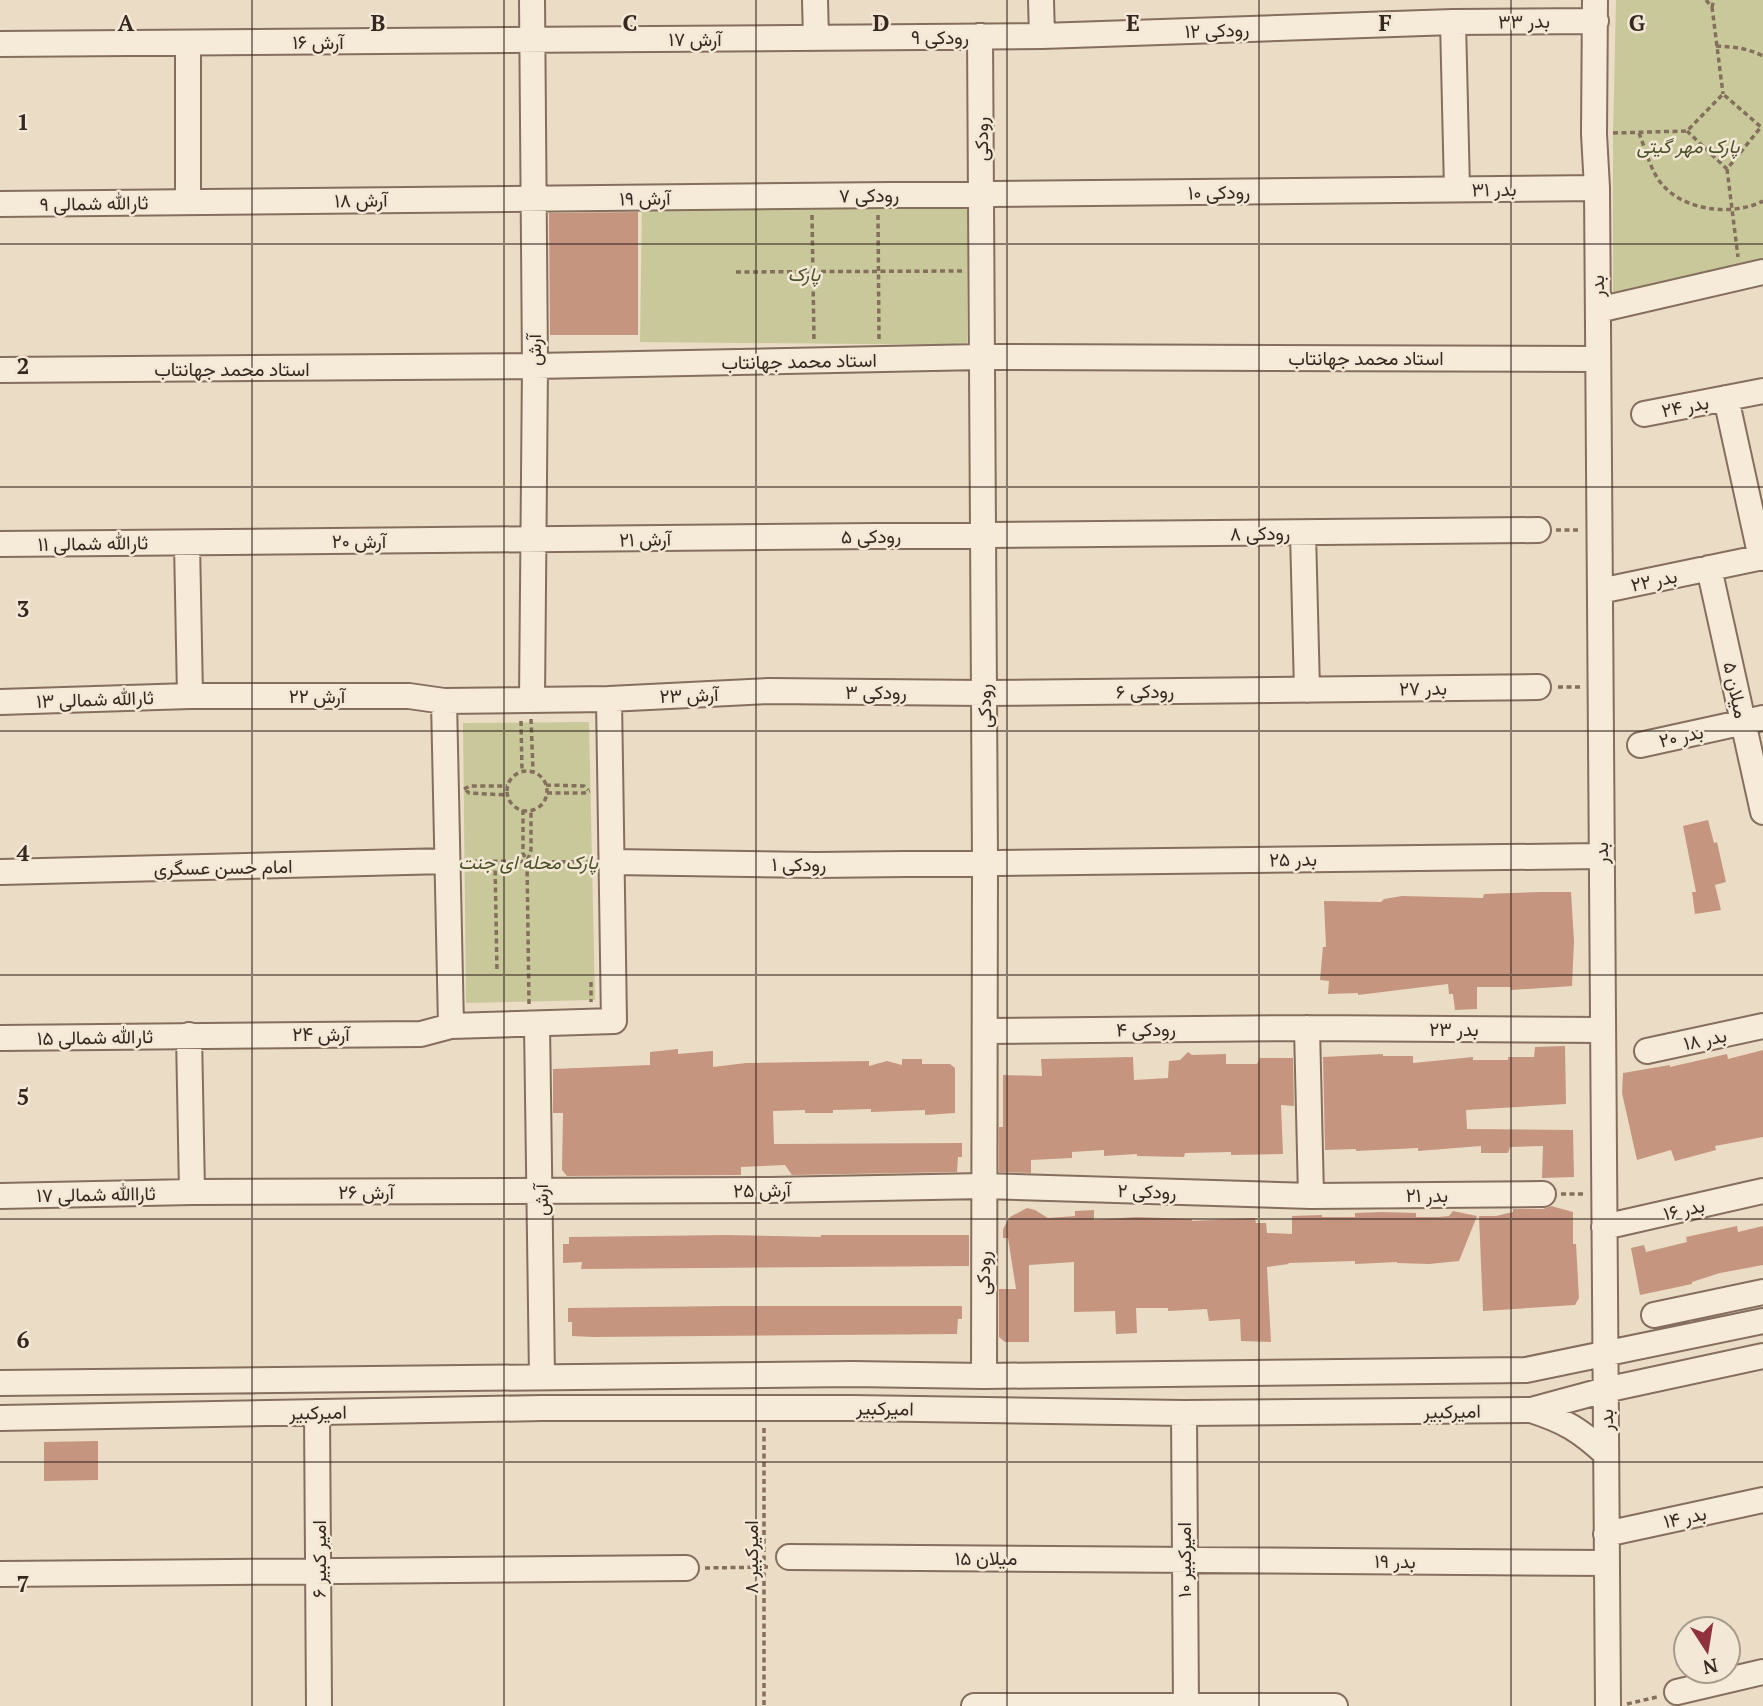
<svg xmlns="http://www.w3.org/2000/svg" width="1763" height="1706" font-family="'PT Serif',Vazirmatn,serif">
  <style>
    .green { fill: #c8c89b }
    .building { fill: #c6957f }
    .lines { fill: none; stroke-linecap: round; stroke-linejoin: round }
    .minor-casing { stroke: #856e5d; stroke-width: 28 }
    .path { stroke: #856e5d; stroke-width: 3.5; stroke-dasharray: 5 3.5; stroke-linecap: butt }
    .minor { stroke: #f6ead9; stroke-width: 24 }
    .grid { fill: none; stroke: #362820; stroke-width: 2; stroke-opacity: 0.55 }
    .labels { text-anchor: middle; stroke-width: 5; stroke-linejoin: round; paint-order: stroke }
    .street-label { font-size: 19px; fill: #362820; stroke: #f3e7d5 }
    .park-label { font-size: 19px; font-style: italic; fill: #4b5128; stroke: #f3e7d5 }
    .grid-label { font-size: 23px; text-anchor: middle; font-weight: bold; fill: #362820; stroke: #f3e7d5; stroke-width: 5; stroke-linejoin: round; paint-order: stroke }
  </style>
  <rect width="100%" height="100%" fill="#ebdcc6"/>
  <path class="green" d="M1616 0H1763V260L1613 292V133Z
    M642 203 968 206 967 345 640 342Z
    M589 722 595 1000 466 1003 463 723Z"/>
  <path class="building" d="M638 212V335H550L549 213Z
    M1708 820 1714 843 1717 842 1726 882 1715 885 1721 910 1695 914 1692 892H1696L1683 826Z
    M1542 892H1571L1574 941 1572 986 1511 990V987H1477V1009L1455 1010 1453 994H1449L1448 984 1358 995V993L1328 994 1329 981 1320 980 1323 947H1326L1324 901 1381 902 1384 899 1402 896 1483 898 1484 894Z
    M1565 1046 1566 1104 1466 1110 1467 1129 1573 1130 1574 1177 1542 1178 1543 1146 1510 1147 1508 1153H1481V1146L1418 1151V1148L1356 1151V1149L1325 1150 1323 1057 1383 1054V1056H1413V1063L1473 1057V1060H1508V1057H1534L1535 1047Z
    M678 1049V1054L713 1051V1067L746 1063 869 1061V1066L887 1061 902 1065V1059H922V1064H950L955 1068V1113L925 1115V1110L871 1112V1109L833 1110V1113H805V1110L773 1111 774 1144 962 1143V1157H958L957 1172 792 1175 785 1165 741 1167V1175L567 1176 562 1170 563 1113H553V1069L650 1065V1052Z
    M1763 1050V1137L1715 1146 1716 1150 1675 1161 1671 1150 1637 1160 1622 1093 1623 1073 1670 1065V1067L1727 1054 1728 1059Z
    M1188 1052 1192 1055 1226 1054V1064H1257L1260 1058H1293L1294 1106 1281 1105 1283 1154 1231 1155V1152L1185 1153 1184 1157 1137 1156V1154L1104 1156V1150L1072 1152V1158L1031 1160V1173L999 1172V1127H1003V1075L1042 1076 1041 1059 1133 1057 1134 1080 1168 1078 1169 1061 1180 1060Z
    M1551 1206 1573 1212V1244H1576L1579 1298 1575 1305 1483 1311 1479 1216H1496L1513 1212V1209H1543Z
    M1027 1208 1035 1210 1048 1218 1075 1216V1211L1094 1210V1220L1136 1217 1192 1219V1221L1255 1218 1256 1223H1266L1267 1233 1292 1234V1216L1322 1215V1217H1355V1213L1381 1212 1416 1213V1217H1438L1449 1216 1453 1211 1477 1216 1459 1261 1429 1264 1397 1263V1262L1355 1264V1261L1288 1263 1289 1264 1267 1267 1271 1342 1241 1341 1240 1319 1209 1321 1207 1309 1168 1311V1308H1136L1137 1333 1116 1334 1115 1311 1074 1312V1262L1029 1265V1342H1005L999 1337V1289H1016L1008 1238H1003V1229L1010 1217Z
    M1737 1226 1738 1232 1763 1226V1265L1720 1273 1692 1282V1284L1640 1295 1631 1248 1644 1245 1646 1252 1687 1242 1686 1237Z
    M727 1235 821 1237V1235H969V1266L581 1269 582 1262 563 1263V1244H569V1237Z
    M726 1306H962V1319H958L957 1334 593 1337 572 1336V1322H568V1308Z
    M98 1441V1480L44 1481V1442Z"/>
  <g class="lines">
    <defs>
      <path id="minor" d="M815 0 816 38
        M1041 0 1042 36
        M1595 0 1594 134 1597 188 1608 1706
        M1453 22 1457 189
        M980 36 985 863 984 1376
        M0 44 1042 36 1453 22 1596 21
        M188 202V43
        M0 204 1597 188
        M1598 310 1763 272
        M0 370 535 366 981 357 1598 359
        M1726 398 1761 558
        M1644 414 1763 391
        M1303 533 1307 690
        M187 543 190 696
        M0 544 1538 530
        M1709 568 1763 812
        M1600 591 1763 557
        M532 699 535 366 532 0
        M609 699 614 1021 451 1026 444 701Z
        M609 699 769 691 984 693 1538 687
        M0 702 190 696H409L444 701
        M1640 745 1763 718
        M612 862 815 865 1601 856
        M0 872 447 861
        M537 1024 542 1377
        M1307 1028 1311 1196
        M985 1031 1307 1028 1601 1030
        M189 1035 192 1192
        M0 1038 421 1034 451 1026
        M1647 1051 1763 1026
        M0 1196 192 1192 770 1190 984 1186 1311 1196 1543 1194
        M1604 1227 1763 1191
        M1654 1315 1763 1292
        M0 1383 852 1374 984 1376 1526 1370 1763 1321
        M1531 1410C1565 1421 1580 1430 1606 1454
        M317 1412 319 1706
        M1184 1413 1186 1706
        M0 1418 542 1408H852L1184 1413 1531 1410 1605 1390 1763 1356
        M1606 1534 1763 1500
        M789 1557 1607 1563
        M0 1574 686 1568
        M1677 1692 1763 1672
        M974 1706H1335"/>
    </defs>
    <use href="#minor" class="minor-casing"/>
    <path class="path" d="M1706 0 1712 7 1714 0
      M1712 7 1723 94
      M1716 46C1734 47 1747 48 1763 56
      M1613 133 1687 131 1723 94 1761 127 1727 169 1687 131
      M1639 133C1645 148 1649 165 1658 179 1679 211 1732 217 1763 201
      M1727 169 1738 257
      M812 215 814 341
      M878 215 879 340
      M736 272 962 271
      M1556 530H1580
      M1558 687H1582
      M531 719 533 771
      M521 721 522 771
      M507 791a20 20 0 1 1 40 0a20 20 0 1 1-40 0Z
      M546 785 584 786 588 790
      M464 789 470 786H507
      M466 790 469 793 507 795
      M547 793H584L590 791
      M523 810V853L527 862
      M467 861 592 862
      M495 862 497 972
      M591 982V1002
      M529 1004 527 862 531 850V811
      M1561 1194H1584
      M764 1428V1706
      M705 1568 768 1567
      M1627 1704 1657 1697"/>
    <use href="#minor" class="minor"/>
  </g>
  <path class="grid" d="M252 0V1706M504 0V1706M756 0V1706M1007 0V1706M1259 0V1706M1511 0V1706M0 244H1763M0 487H1763M0 731H1763M0 975H1763M0 1219H1763M0 1462H1763"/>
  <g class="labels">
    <g class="street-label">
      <text transform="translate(1524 21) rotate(-1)" y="7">بدر ۳۳</text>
      <text transform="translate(1217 30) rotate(-2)" y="7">رودکی ۱۲</text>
      <text x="940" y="44">رودکی ۹</text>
      <text x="695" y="46">آرش ۱۷</text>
      <text x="318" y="49">آرش ۱۶</text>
      <text transform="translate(981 139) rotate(-90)" y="7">رودکی</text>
      <text transform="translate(1494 189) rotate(-1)" y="7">بدر ۳۱</text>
      <text transform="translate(1219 192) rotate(-1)" y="7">رودکی ۱۰</text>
      <text transform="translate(869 195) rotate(-1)" y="7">رودکی ۷</text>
      <text transform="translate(645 198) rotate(-1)" y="7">آرش ۱۹</text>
      <text transform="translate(361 200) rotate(-1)" y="7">آرش ۱۸</text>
      <text transform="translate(94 203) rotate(-1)" y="7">ثارالله شمالی ۹</text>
      <text transform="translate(1597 286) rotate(-90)" y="7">بدر</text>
      <text transform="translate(534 350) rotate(-90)" y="7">آرش</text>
      <text x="1366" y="365">استاد محمد جهانتاب</text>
      <text transform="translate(799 361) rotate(-1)" y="7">استاد محمد جهانتاب</text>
      <text x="232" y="376">استاد محمد جهانتاب</text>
      <text transform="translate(1685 406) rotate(-11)" y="7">بدر ۲۴</text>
      <text transform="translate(1260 533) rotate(-1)" y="7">رودکی ۸</text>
      <text transform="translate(871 536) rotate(-1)" y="7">رودکی ۵</text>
      <text transform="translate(645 539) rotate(-1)" y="7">آرش ۲۱</text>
      <text x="359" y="548">آرش ۲۰</text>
      <text transform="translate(93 543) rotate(-1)" y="7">ثارالله شمالی ۱۱</text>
      <text transform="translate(1654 580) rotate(-12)" y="7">بدر ۲۲</text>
      <text transform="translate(1423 688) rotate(-1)" y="7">بدر ۲۷</text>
      <text transform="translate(1736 690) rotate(78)" y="7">میلان ۵</text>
      <text transform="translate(1145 691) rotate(-1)" y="7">رودکی ۶</text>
      <text x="876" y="699">رودکی ۳</text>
      <text transform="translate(689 695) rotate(-2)" y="7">آرش ۲۳</text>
      <text x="317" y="703">آرش ۲۲</text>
      <text transform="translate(95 699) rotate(-2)" y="7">ثارالله شمالی ۱۳</text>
      <text transform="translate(984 706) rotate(-91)" y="7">رودکی</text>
      <text transform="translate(1681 736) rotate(-13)" y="7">بدر ۲۰</text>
      <text transform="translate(1601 853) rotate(-90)" y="7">بدر</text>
      <text transform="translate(1293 859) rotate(-1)" y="7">بدر ۲۵</text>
      <text x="799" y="871">رودکی ۱</text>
      <text transform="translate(223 867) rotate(-1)" y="7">امام حسن عسگری</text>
      <text transform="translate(1146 1029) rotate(-1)" y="7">رودکی ۴</text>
      <text x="1454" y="1036">بدر ۲۳</text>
      <text x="321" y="1041">آرش ۲۴</text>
      <text transform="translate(95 1037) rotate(-1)" y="7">ثارالله شمالی ۱۵</text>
      <text transform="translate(1705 1039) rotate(-12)" y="7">بدر ۱‍۸</text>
      <text transform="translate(762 1190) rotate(-1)" y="7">آرش ۲۵</text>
      <text transform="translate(1147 1191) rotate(2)" y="7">رودکی ۲</text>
      <text x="366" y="1199">آرش ۲۶</text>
      <text transform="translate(96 1194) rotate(-1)" y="7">ثاراالله شمالی ۱۷</text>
      <text x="1427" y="1202">بدر ۲۱</text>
      <text transform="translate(541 1200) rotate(-90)" y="7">آرش</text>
      <text transform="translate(1684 1209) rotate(-13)" y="7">بدر ۱۶</text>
      <text transform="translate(983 1273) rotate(-89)" y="7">رودکی</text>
      <text transform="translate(885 1408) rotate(1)" y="7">امیرکبیر</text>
      <text transform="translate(1452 1411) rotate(-1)" y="7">امیرکبیر</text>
      <text transform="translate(318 1412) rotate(-1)" y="7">امیرکبیر</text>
      <text transform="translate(1606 1420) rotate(-90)" y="7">بدر</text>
      <text transform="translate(1685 1517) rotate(-12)" y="7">بدر ۱۴</text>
      <text transform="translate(751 1557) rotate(-90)" y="7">امیرکبیر ۸</text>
      <text x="986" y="1565">میلان ۱۵</text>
      <text transform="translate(319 1559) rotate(-90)" y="7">امیر کبیر ۶</text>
      <text transform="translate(1184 1560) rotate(-90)" y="7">امیرکبیر ۱۰</text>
      <text transform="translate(1395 1561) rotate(1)" y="7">بدر ۱۹</text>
    </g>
    <g class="park-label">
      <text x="1688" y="153">پارک مهر گیتی</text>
      <text x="804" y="281">پارک</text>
      <text x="528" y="869">پارک محله ای جنت</text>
    </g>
  </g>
  <g class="grid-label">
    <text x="126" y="31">A</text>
    <text x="378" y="31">B</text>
    <text x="630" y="31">C</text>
    <text x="881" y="31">D</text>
    <text x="1133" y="31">E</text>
    <text x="1385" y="31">F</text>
    <text x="1637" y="31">G</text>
    <text x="23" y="130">1</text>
    <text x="23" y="374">2</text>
    <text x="23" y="617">3</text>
    <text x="23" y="861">4</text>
    <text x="23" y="1105">5</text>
    <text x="23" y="1348">6</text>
    <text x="23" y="1592">7</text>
  </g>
  <g transform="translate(1707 1650) rotate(168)"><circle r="33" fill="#f3e7d5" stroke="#a79b8d" stroke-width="2"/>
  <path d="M0-5L12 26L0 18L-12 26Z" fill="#8f323d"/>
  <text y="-10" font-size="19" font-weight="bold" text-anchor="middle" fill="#362820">N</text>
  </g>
</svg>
